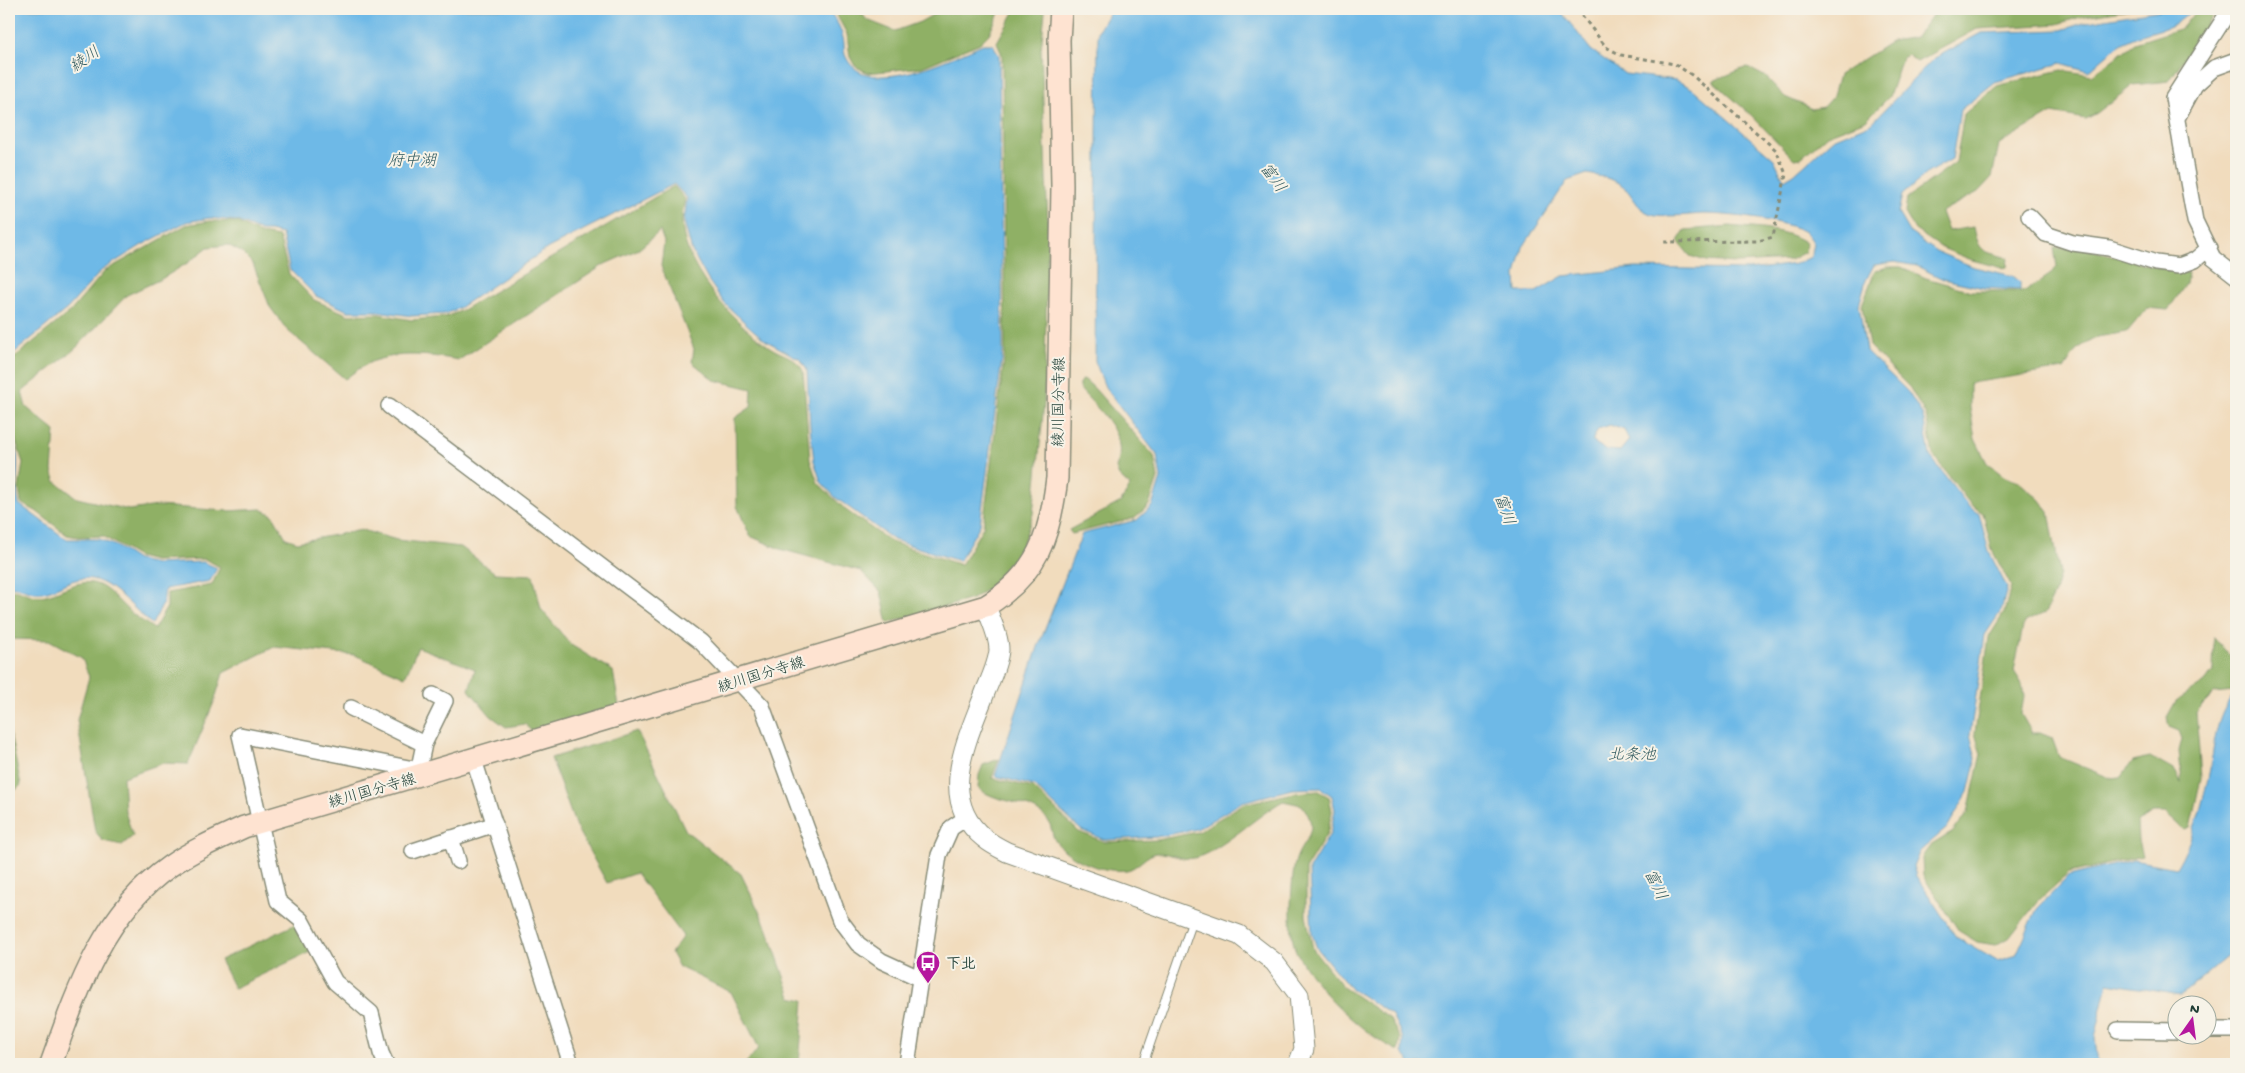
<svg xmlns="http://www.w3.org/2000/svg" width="2245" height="1073" font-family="'Gochi Hand','Klee One',sans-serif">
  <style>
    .forest { fill: #8fb065; stroke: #57764c }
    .water { fill: #6eb9e7; stroke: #467b8e; fill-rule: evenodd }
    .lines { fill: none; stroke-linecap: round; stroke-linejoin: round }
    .service-casing { stroke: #888c78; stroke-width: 10 }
    .minor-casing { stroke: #888c78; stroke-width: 18 }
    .tertiary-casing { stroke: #888c78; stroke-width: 21 }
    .secondary-casing { stroke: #888c78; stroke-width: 24 }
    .path { stroke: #888c78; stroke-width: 3; stroke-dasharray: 4 4; stroke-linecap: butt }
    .service { stroke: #fff; stroke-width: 8 }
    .minor { stroke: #fff; stroke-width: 15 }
    .tertiary { stroke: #fff; stroke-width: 19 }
    .secondary { stroke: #fee3d1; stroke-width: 21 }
    .labels { text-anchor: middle; stroke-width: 4; stroke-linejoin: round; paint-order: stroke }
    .street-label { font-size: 15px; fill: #1f3d34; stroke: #f7f3e8 }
    .poi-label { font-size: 15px; font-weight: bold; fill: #1f3d34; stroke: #f7f3e8; text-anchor: start }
    .water-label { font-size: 16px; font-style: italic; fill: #335c61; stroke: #f7f3e8 }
  </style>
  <rect width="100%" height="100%" fill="#f7f3e8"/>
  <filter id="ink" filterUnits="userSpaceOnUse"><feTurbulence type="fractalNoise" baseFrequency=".02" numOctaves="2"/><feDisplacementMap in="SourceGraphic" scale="10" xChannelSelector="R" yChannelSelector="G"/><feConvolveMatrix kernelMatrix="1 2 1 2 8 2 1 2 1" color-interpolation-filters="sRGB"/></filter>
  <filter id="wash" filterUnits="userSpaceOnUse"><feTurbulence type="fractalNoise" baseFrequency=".0096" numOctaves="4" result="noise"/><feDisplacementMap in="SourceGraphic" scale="20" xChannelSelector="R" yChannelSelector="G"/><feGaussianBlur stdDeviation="1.12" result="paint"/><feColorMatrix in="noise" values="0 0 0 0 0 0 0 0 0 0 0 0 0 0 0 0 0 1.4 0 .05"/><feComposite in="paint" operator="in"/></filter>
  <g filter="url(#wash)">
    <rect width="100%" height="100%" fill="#f1dcbd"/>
    <path class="forest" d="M831 9H858L867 20 895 31 920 22 943 9H1001L989 34 980 43 922 67 868 73 855 66 850 57 847 34 835 12Z
      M1016 9H1043L1045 12 1041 49 1048 227 1044 404 1033 514 1022 546 1012 565 994 585 972 599 888 623 881 592 861 571 780 549 750 536 737 506 735 418 751 407 752 389 714 380 692 362 694 349 661 266 664 242 660 231 639 249 605 264 459 360C429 355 400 351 371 362 362 366 353 373 345 379L287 330 270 307 253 264 241 252 228 245 208 247 189 262 163 278 127 295 76 348 22 392 26 407 55 431 52 471 56 482 77 498 129 510 158 506 228 511 261 509 273 515 286 538 297 542 362 530 397 540 461 547 495 573 533 575 541 609 571 645 613 671 619 706 532 732 525 724 506 727 491 716 469 690 475 669 418 647 405 677 355 655 274 647 223 673 214 702 188 764 163 763 123 777 125 812 133 836 122 845 103 841 95 831 77 720 89 677 82 658 49 640 9 639V590C21 588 27 596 38 596 53 596 67 585 82 583 103 579 115 599 129 611 137 618 146 623 154 629L167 607V593L212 585 220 567 205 559 154 561 138 557 103 536 78 537 67 535 36 511 21 503 19 488 23 463 13 432 9 429V362L71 311 105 271 186 225 210 221 237 222 260 234 279 237 289 274 314 300 349 315 378 314 412 320 445 317 461 311 674 186 685 199C684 205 682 212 682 218 681 266 730 319 767 345 781 356 794 354 803 371L810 460 818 483 847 511 891 542 961 565 983 527 1005 352 1002 55 997 42Z
      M1937 9H2129L2084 16 2057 24 1977 29 1917 62 1908 55 1902 58 1889 97 1866 120 1827 135 1801 158 1794 159 1751 115 1713 81 1747 67 1766 77 1785 97 1812 109 1823 107 1833 96 1839 75 1892 41 1916 37Z
      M2192 9H2206L2212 17 2169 81 2133 85 2097 113 2086 119 2052 113 1999 144 1992 177 1978 192 1941 212 1948 231 1974 227C1979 254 1984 251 2008 258L2007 267 2002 268 1972 260 1942 248 1915 230 1905 213 1907 198 1956 162 1964 114 1997 86 2061 70 2092 75 2135 43 2182 28 2194 13Z
      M1730 226C1755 229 1785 228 1806 243L1805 252 1790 260 1736 263 1706 261 1690 256 1678 241 1685 230Z
      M2054 248H2084L2164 269 2188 273 2186 284 2168 310 2147 308 2127 332 2097 337 2077 349 2064 369 1970 383V408L1975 439 1987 463 2005 477 2019 482 2039 499 2049 512 2060 574 2055 593 2045 613 2024 622 2014 671 2022 684 2024 697 2021 714 2032 733H2040L2052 738 2059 757 2110 778 2121 777 2133 761 2150 757 2175 771 2182 783 2179 751 2182 739 2179 731 2169 727 2167 717 2176 701 2205 682 2213 671 2214 637 2228 654 2236 660V688L2233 691 2215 693 2196 712 2201 778 2190 828 2184 830 2165 813H2154L2137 822 2138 841 2142 856 2069 873 2038 901 2009 938 1995 945 1977 942 1959 931 1923 876 1922 857 1930 846 1953 832 1968 812 1981 754 1975 733 1989 637 2004 613 2011 586 1992 550 1983 513 1971 505 1933 455 1926 416 1910 388 1869 346 1862 305 1875 271 1887 267H1901L1926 278 1971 291H2026L2051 274 2057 267Z
      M1084 379 1094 388 1154 456 1158 478 1149 505 1135 518 1072 534 1069 530 1121 502 1130 486 1119 476 1116 468C1130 435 1099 411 1079 388V383Z
      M9 729 21 785 9 797Z
      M637 731 686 831 741 874 768 930 791 997 804 1000 799 1064H745L759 1048 731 992 679 967 671 953 683 936 636 873 607 883 576 827 551 758Z
      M999 759 992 778 1033 788 1079 832 1105 842 1157 840 1198 832 1243 804 1294 793 1319 791 1329 797 1332 811 1327 834 1306 868V916L1313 949 1344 988 1389 1018 1400 1038 1398 1051C1360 1032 1315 989 1296 951 1288 934 1291 882 1295 863 1301 838 1323 834 1302 805L1283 801C1259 814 1217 854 1194 858 1183 861 1169 852 1157 853 1146 854 1138 868 1127 870 1103 873 1072 861 1056 842 1051 835 1052 823 1046 818 1027 799 997 804 978 788L979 775 983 765Z
      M296 924 310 952 234 988 220 960Z"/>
    <path class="water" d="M9 9H826C835 17 840 26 843 38 845 44 843 52 846 57 866 101 953 57 983 44H993L999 56 1003 352 980 525 959 561 894 540 836 498 821 482 814 461 810 426 807 370 801 360 765 340 752 329 725 304 708 280 692 251 684 222 687 198 674 184 548 248 459 308 445 314 412 316 377 311H348L316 296 290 270 282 234 270 231H261L237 221 210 218 186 222 142 245 102 270 68 308 9 357Z
      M1111 9H1559L1591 50 1625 74 1676 80 1693 89 1774 159 1784 180 1794 174 1833 139 1872 123 1933 59 1981 33 2061 30 2087 22 2167 9H2182L2190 12C2171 31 2155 29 2133 38 2116 45 2102 59 2089 71L2061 63 1995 82 1960 110 1952 159 1929 172 1902 195 1898 213 1909 232 1937 252 1974 267 2013 276 2020 282V290L1984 288 1943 279 1917 266 1895 262 1874 265 1866 280 1859 305 1866 351 1908 392 1923 416 1930 456 1969 507 1979 514 1989 552 2007 588 2001 611 1985 635 1970 735 1976 758 1968 792 1947 828 1919 852 1913 866 1916 876 1956 937 1997 961 2016 955 2037 909 2069 876 2134 860 2176 868C2194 838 2203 803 2210 769 2215 742 2216 713 2236 693V790L2234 814 2236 825V938L2230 954 2181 995 2108 983 2095 1038 2098 1064H1412L1402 1053 1403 1038 1392 1015 1349 987 1317 948 1312 934 1309 869 1330 834 1335 810 1332 796 1321 788 1292 789 1242 802 1197 829 1156 837 1105 840 1081 830 1034 786 995 776 1038 647 1082 534 1137 520 1152 506 1161 478 1157 455 1105 387 1095 361 1098 31ZM1587 174C1598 176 1614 178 1623 186 1635 197 1638 213 1656 215 1672 217 1687 215 1703 214 1727 214 1784 220 1805 232 1808 234 1812 240 1814 244L1811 257 1796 264 1749 270 1635 268 1563 276 1536 292H1517L1516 275 1523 247 1567 181ZM1610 425 1624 430 1629 440 1620 451 1606 450 1592 441 1598 429Z
      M9 432C25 458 12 478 19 504L66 539H99L116 546 137 560 156 564 203 562 217 568 210 581 165 589 163 604 152 624C131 608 105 570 75 580 63 583 56 590 42 592 30 594 21 585 9 587Z"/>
  </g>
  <g filter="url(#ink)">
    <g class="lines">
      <defs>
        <path id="service" d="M1143 1064 1193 920"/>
        <path id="minor" d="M2225 9 2227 14 2173 98 2195 221 2213 258 2236 276
          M2177 118 2195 85 2214 68 2236 60
          M2029 216 2046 234 2073 243 2109 248 2156 263 2179 266 2195 260 2209 248
          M389 406 701 642 762 706 840 920 858 944 882 961 919 978
          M351 708 424 744
          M474 760 571 1064
          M417 777 424 744 445 701 433 695
          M451 838 458 861
          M413 851 495 824
          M2118 1030 2178 1031
          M2208 1030H2236
          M386 1064 381 1053 371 1013 335 982 301 920 278 901 240 735 419 770
          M907 1064 939 855 951 828 966 818"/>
        <path id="tertiary" d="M986 606C990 619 999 635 999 650 998 663 991 678 986 690 969 736 935 799 984 838 991 844 999 848 1007 852L1239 935 1274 962 1299 995 1304 1049 1298 1064"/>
        <path id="secondary" d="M51 1064C77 991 103 913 170 866 193 850 218 839 244 827L986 606C1038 574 1050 536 1057 478L1062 186 1059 40 1061 9"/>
      </defs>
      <use href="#service" class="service-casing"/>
      <use href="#minor" class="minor-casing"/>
      <use href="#tertiary" class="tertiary-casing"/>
      <use href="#secondary" class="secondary-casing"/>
      <path class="path" d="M1577 9 1606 47 1621 55 1675 64 1693 76 1776 150 1786 174 1773 237 1758 241 1664 242"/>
      <use href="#service" class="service"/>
      <use href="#minor" class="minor"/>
      <use href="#tertiary" class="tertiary"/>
      <use href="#secondary" class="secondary"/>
    </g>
  </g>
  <defs>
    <symbol id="bus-pin" viewBox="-11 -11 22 30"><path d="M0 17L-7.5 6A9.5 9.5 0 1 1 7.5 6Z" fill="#b5179e" stroke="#f7f3e8"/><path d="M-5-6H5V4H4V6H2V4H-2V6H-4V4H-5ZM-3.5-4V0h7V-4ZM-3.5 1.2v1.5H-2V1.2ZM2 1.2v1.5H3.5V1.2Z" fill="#fff"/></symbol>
  </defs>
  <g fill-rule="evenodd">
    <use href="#bus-pin" x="914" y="949" width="28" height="38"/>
  </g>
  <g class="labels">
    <g class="street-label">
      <text transform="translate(1058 402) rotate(-89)" y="5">綾川国分寺線</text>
      <text transform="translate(761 674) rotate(-17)" y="5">綾川国分寺線</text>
      <text transform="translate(372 790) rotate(-16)" y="5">綾川国分寺線</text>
    </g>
    <g class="poi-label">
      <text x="946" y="968">下北</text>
    </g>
    <g class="water-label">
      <text transform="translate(84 58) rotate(-35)" y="6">綾川</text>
      <text x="412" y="165">府中湖</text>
      <text transform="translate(1274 177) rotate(54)" y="6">富川</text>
      <text transform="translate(1506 509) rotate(70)" y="6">富川</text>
      <text x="1632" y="759">北条池</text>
      <text transform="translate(1657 884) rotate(64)" y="6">富川</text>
    </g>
  </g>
  <rect width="2245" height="1073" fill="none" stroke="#f7f3e8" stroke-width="30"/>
  <g transform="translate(2192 1020) rotate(14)"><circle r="24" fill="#f7f3e8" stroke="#a1aaa0"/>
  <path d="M0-4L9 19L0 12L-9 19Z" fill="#b5179e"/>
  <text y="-8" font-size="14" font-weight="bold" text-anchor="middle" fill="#1f3d34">N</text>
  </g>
</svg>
